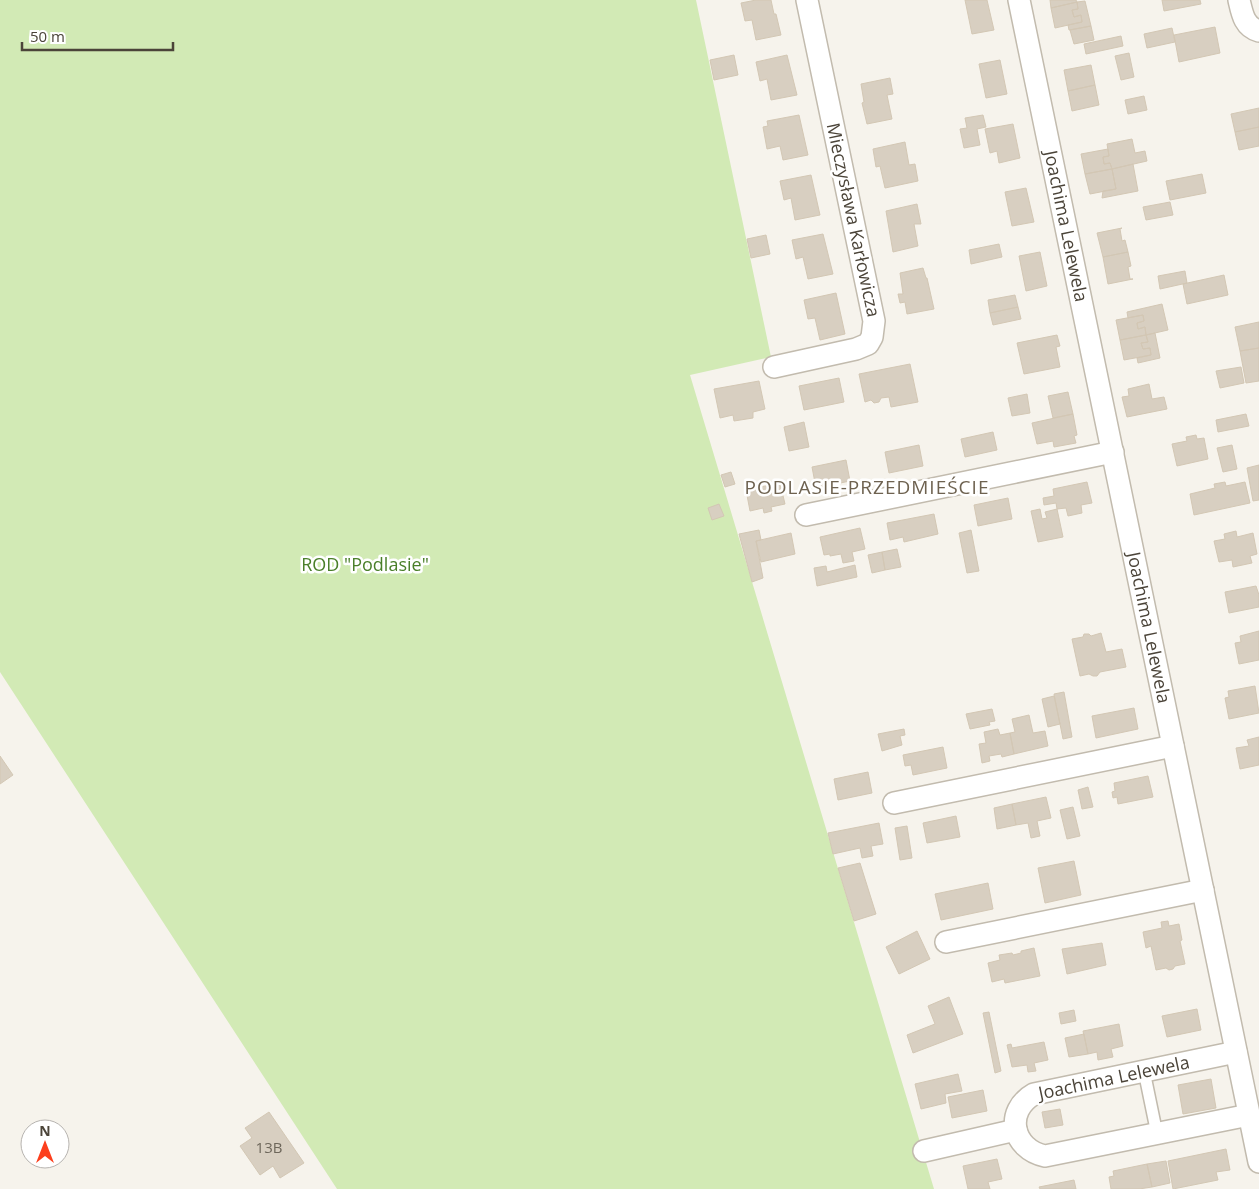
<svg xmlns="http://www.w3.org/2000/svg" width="1259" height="1189" font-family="'Open Sans',sans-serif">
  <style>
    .green { fill: #d2eab5 }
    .building { fill: #d8cfc1; stroke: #d3c7b4 }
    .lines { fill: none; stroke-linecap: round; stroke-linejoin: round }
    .service-casing { stroke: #c2bbae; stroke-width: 14 }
    .minor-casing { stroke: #c2bbae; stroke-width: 24 }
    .service { stroke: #fff; stroke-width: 11 }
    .minor { stroke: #fff; stroke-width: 21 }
    .labels { text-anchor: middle; stroke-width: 5; stroke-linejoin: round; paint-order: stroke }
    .number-label { font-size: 15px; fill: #6e675b }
    .street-label { font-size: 18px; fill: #4b4439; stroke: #fff }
    .park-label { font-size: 18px; fill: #4a7f2a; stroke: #fff }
    .neighbourhood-label { font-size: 19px; letter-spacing: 1px; fill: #6e6250; stroke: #fff }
  </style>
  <rect width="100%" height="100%" fill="#f6f3ec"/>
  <path class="green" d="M0 0H696L771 357 690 375 934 1189H337L0 672Z"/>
  <path class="building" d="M756 0H771L774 14H776L781 35 756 40 752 20 745 21 741 3Z
    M965 0H987L994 30 972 34Z
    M1050 0H1076L1077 2 1051 8Z
    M1162 0H1200L1201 4 1164 11Z
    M1085 1 1091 26 1069 30 1068 25 1082 22 1081 15 1074 17 1072 10 1078 9 1077 2Z
    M1077 2 1078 9 1072 10 1074 17 1081 15 1082 22 1055 28 1051 8Z
    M1091 26 1094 40 1074 44 1070 30Z
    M1215 27 1220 53 1179 62 1174 35Z
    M1172 28 1175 42 1147 48 1144 34Z
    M1121 36 1123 46 1086 54 1084 44Z
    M1129 53 1134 77 1121 80 1115 56Z
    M734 55 738 75 714 80 710 60Z
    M787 55 797 95 771 100 767 79 760 81 756 62Z
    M1000 60 1007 94 986 98 979 64Z
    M1091 65 1095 85 1068 91 1064 70Z
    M890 78 893 94 887 95 892 119 867 124 862 103 864 102 861 84Z
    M1095 85 1099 105 1072 111 1068 91Z
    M1144 96 1147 110 1128 114 1125 100Z
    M1259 108V127L1235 132 1231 114Z
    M799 115 808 155 783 160 780 146 767 149 763 127 768 126 767 121Z
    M983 115 986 127 977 129 980 145 964 148 960 129 967 128 965 118Z
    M1013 124 1020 158 999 163 997 151 990 153 985 129Z
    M1259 127V146L1239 150 1235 132Z
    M1132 139 1135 153 1145 151 1147 161 1112 169 1110 163 1104 164 1103 157 1109 156 1107 144Z
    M905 142 909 165 915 164 918 181 885 188 880 166 876 167 873 149Z
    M1108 149 1109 156 1103 157 1104 164 1110 163 1112 169 1085 174 1081 154Z
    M1133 164 1138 191 1102 198 1103 191 1116 189 1112 169Z
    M1112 169 1116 189 1090 194 1085 174Z
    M1202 174 1206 193 1170 200 1166 181Z
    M811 175 820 215 795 220 791 198 784 200 780 181Z
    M1026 188 1034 222 1012 226 1005 192Z
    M1170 202 1173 215 1146 220 1143 207Z
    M917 204 921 224H914L918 246 893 252 886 211Z
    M1122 228 1120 229 1122 241 1125 240 1128 252 1103 257 1097 233Z
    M823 234 833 274 808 279 803 257 796 259 792 240Z
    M766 235 770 254 751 258 747 239Z
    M999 244 1002 257 971 264 969 250Z
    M1040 252 1047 286 1026 291 1019 256Z
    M1128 252 1131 266 1128 267 1130 279H1133L1108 284 1103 257Z
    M923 268 926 278H927L934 309 907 314 905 302 900 303 898 294H903L900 273Z
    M1185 271 1187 283 1160 289 1158 276Z
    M1224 275 1228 295 1187 304 1183 284Z
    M836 293 845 334 820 340 815 318 808 319 804 300Z
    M1015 295 1018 307 990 313 988 300Z
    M1162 304 1168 330 1146 335 1145 327 1138 329 1137 323 1144 321 1143 315 1128 318 1127 312Z
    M1018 307 1021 319 993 325 990 313Z
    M1143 315 1144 321 1137 323 1138 329 1145 327 1146 335 1120 340 1116 320Z
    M1259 322V348L1240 351 1235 327Z
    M1155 333 1160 358 1138 363 1137 358 1151 355 1150 348 1143 349 1141 343 1148 342 1146 335Z
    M1057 335 1060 346 1056 347 1060 367 1024 374 1017 343Z
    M1146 335 1148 342 1141 343 1143 349 1150 348 1151 355 1124 360 1120 340Z
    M1259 348V381L1246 383 1240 351Z
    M910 364 918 402 891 407 889 397 881 398 879 402 874 403 871 400 865 402 859 374Z
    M1241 367 1244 383 1220 388 1216 371Z
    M839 378 844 402 804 410 799 386Z
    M759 381 765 409 753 412V418L734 421 733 415 720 418 714 389Z
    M1149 384 1152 399 1164 397 1167 409 1127 417 1122 397 1129 396 1128 389Z
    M1068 392 1073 414 1053 418 1048 396Z
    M1027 394 1030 413 1012 416 1008 398Z
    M1073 414 1077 435 1074 436 1076 443 1054 447 1053 441 1037 444 1032 423Z
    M1246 414 1249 426 1218 432 1216 420Z
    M804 422 809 447 789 451 784 427Z
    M993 432 997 450 965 457 961 439Z
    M1196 435 1197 439 1204 438 1208 459 1177 466 1172 444 1187 441 1186 437Z
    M919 445 923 466 889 473 885 452Z
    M1232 445 1237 469 1223 472 1217 448Z
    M846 460 850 481 816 488 812 467Z
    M1259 465V500L1253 501 1247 468Z
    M731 472 735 484 725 487 721 475Z
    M1087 482 1092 503 1081 505 1082 513 1068 516 1066 508 1057 509 1056 503 1044 505 1043 498 1054 496 1053 489Z
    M1225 482 1226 486 1245 482 1250 503 1194 515 1190 494 1215 488 1214 484Z
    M780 483 785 504 771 507 772 511 764 513 763 508 750 511 746 490Z
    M1008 498 1012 519 978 526 974 505Z
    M719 504 724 516 712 520 708 508Z
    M1040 509 1042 519 1047 518 1045 512 1057 509 1063 537 1038 542 1031 511Z
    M934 514 938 534 904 542 903 537 890 540 887 523Z
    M860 528 865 549 852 552 854 561 843 563 841 554 830 556V554L824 555 820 537Z
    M759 530 761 540 756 541 763 578 752 582 739 534Z
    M971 530 979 571 967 573 959 533Z
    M1236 531 1237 537 1253 533 1257 554 1250 556 1252 563 1233 567 1232 560 1219 562 1214 541 1225 539 1224 534Z
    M791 533 795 554 761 562 756 541Z
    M897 549 901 567 885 570 882 552Z
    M882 552 885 570 872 573 868 555Z
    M855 565 857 577 817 586 814 568 826 566 827 572Z
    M1256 586 1259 595V607L1229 613 1225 592Z
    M1259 631V660L1239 664 1235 643 1241 642 1240 636Z
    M1101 633 1106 652 1122 649 1126 667 1100 672 1097 676H1093L1089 674 1080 676 1072 639 1083 637 1084 634H1089L1091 636Z
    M1255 686 1259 713 1229 719 1225 698 1229 697 1228 691Z
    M1064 692 1072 737 1063 739 1054 694Z
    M1054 696 1060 724 1048 727 1042 699Z
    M1134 708 1138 729 1096 738 1092 716Z
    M992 709 995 721 989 722 990 725 970 729 966 714Z
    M1029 715 1033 733 1045 731 1048 746 1014 754 1010 733 1015 732 1012 719Z
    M904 729 905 735 900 736 902 745 882 751 878 734Z
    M998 729 1000 735 1010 733 1014 754 1002 757 1001 754 989 756 990 761 982 763 979 744 986 743 984 732Z
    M1259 737V765L1240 769 1236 748 1249 746 1247 740Z
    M943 747 947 768 913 775 911 765 905 766 903 755Z
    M0 756 13 775 0 784Z
    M868 772 872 793 838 800 834 779Z
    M1148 776 1153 797 1118 804 1117 797 1113 798 1112 792 1115 791 1114 783Z
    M1088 787 1093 807 1082 809 1078 790Z
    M1046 797 1051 818 1037 821 1040 836 1031 838 1028 823 1016 825 1012 804Z
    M1012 804 1016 825 997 829 994 808Z
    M1073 807 1080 836 1067 839 1060 810Z
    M956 816 960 837 927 843 923 823Z
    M879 823 883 844 871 846 873 856 862 858 860 848 833 854 828 833Z
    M907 826 912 858 900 860 895 828Z
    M1074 861 1081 895 1045 903 1038 868Z
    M860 863 876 914 854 921 838 868Z
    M988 883 993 909 941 920 935 894Z
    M1168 921 1169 926 1179 924 1182 940 1180 941 1185 964 1175 966 1173 969 1169 970 1166 968 1156 970 1151 946 1146 948 1143 932 1162 928 1161 922Z
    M917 931 930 959 899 974 886 947Z
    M1102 943 1106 965 1067 974 1062 949Z
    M1034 948 1040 976 1005 983 1004 979 992 982 988 963 1000 960 999 955 1012 953 1013 955 1021 953V951Z
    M949 997 963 1034 913 1053 907 1035 935 1024 928 1006Z
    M1197 1009 1201 1030 1167 1037 1162 1016Z
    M1074 1010 1076 1021 1061 1024 1059 1013Z
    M989 1012 1001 1071 995 1073 983 1013Z
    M1119 1024 1123 1046 1111 1049 1113 1057 1098 1060 1097 1052 1088 1054 1083 1031Z
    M1084 1034 1088 1054 1069 1057 1065 1038Z
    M1044 1042 1048 1060 1034 1063 1036 1071 1028 1072 1027 1065 1012 1067 1007 1045 1011 1044 1012 1048Z
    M958 1074 962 1091 945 1094 946 1103 921 1109 915 1084Z
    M1211 1079 1216 1108 1183 1114 1178 1085Z
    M983 1090 987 1111 952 1118 948 1097Z
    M1060 1109 1063 1125 1045 1128 1042 1112Z
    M269 1112 304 1163 280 1178 273 1166 260 1175 240 1146 252 1138 245 1128Z
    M1226 1149 1230 1170 1216 1172 1218 1180 1173 1189 1168 1161Z
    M997 1159 1002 1179 988 1182 990 1189H968L963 1166Z
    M1166 1161 1170 1183 1152 1187 1147 1164Z
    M1147 1164 1152 1187 1139 1189H1111L1109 1177 1114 1176 1113 1171Z
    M1074 1180 1076 1189H1040L1039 1187Z"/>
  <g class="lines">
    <defs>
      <path id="service" d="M1144 1071 1157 1134"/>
      <g id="minor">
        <path id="s1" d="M1019 0 1259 1162"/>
        <path d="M1239 0C1242 13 1244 27 1259 31"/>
        <path d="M774 367 856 349 868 344 872 337 874 321 807 0"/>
        <path d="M806 515 1113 452"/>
        <path d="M894 803 1173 746"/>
        <path d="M946 942 1203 890"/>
        <path d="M1236 1052 1034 1094C1004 1111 1012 1149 1045 1156L1249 1115"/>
        <path d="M924 1151 1016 1130"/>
      </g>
    </defs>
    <use href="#service" class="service-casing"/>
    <use href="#minor" class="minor-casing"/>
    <use href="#service" class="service"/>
    <use href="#minor" class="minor"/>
  </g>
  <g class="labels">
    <g class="number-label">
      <text x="269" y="1153">13B</text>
    </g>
    <g class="street-label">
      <text transform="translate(853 220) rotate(78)" y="6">Mieczysława Karłowicza</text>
      <text dy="6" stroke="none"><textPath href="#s1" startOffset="231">Joachima Lelewela</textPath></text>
      <text dy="6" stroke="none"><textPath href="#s1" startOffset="641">Joachima Lelewela</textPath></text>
      <text transform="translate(1114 1078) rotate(-12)" y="6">Joachima Lelewela</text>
    </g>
    <g class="park-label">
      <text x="365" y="571">ROD "Podlasie"</text>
    </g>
    <g class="neighbourhood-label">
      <text x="867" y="494">PODLASIE-PRZEDMIEŚCIE</text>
    </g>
  </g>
  <g transform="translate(45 1144)"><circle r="24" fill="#ffffff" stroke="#b7b4b0"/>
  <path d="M0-4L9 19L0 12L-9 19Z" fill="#fc3f1d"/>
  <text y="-8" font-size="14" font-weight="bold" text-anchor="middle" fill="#4b4439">N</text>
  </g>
  <path d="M22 42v8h151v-8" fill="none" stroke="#4b4439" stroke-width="2.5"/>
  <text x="30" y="42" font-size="15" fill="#4b4439" stroke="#ffffff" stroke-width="4" paint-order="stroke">50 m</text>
</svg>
